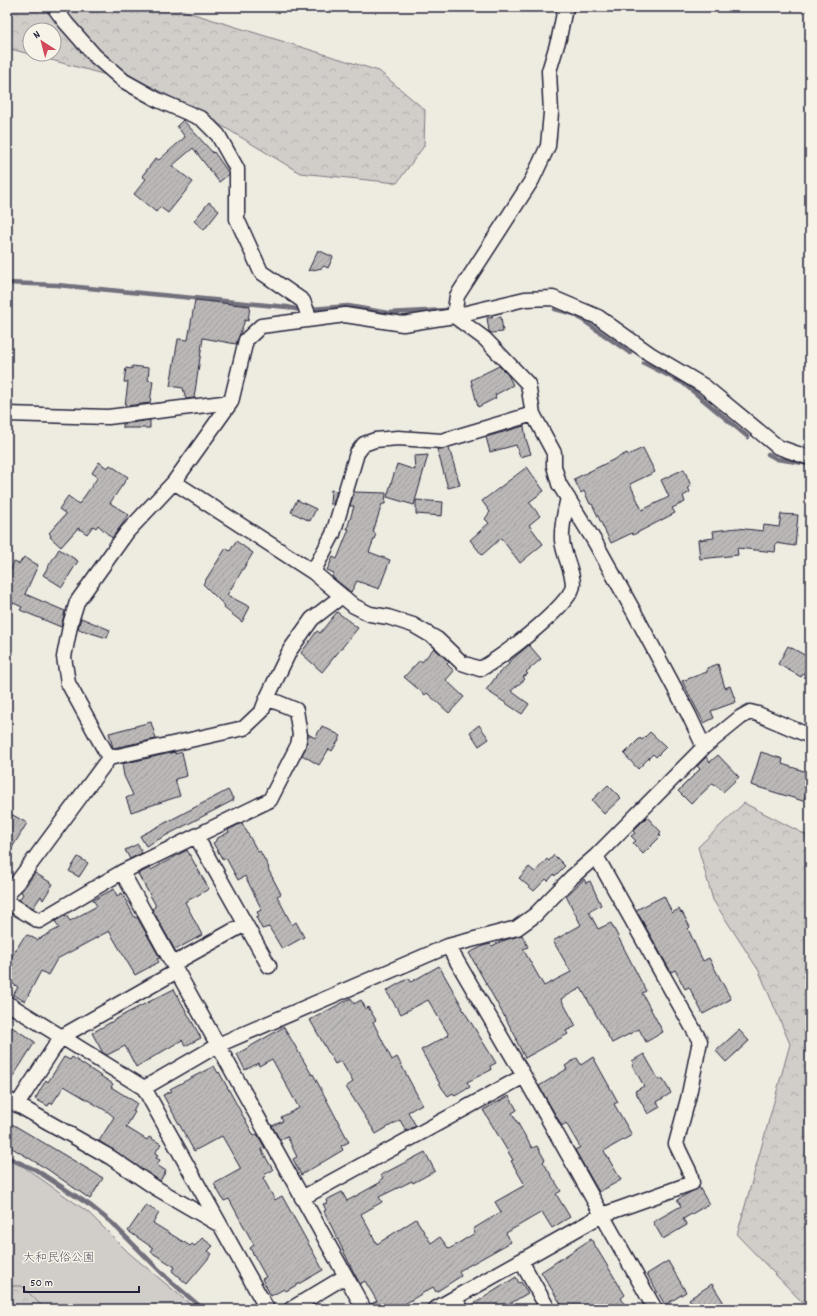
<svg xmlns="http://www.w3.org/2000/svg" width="817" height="1316" font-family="Dekko,'Klee One',sans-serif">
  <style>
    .green { fill: #d1cdc9; stroke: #7a7882 }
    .forest { fill: url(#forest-crowns); stroke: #7a7882; fill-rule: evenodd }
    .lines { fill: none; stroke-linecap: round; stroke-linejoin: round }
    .stream { stroke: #716f7b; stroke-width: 4.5 }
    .building { fill: url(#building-hatch); stroke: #22223b }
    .street-casing { stroke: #22223b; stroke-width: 17 }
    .street { stroke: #f7f3e8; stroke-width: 14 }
    .labels { text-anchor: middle; stroke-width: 3; stroke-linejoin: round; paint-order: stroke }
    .park-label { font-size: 12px; fill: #575566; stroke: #f7f3e8 }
  </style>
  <defs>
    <pattern id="forest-crowns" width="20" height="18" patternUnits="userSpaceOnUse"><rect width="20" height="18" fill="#d1cdc9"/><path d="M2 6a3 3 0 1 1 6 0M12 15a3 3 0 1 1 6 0" fill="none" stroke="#b3b0ae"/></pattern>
    <pattern id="building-hatch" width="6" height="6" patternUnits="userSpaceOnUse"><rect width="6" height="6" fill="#bbb8b7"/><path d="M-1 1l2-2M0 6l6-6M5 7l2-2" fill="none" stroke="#a09e9e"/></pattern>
  </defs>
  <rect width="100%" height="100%" fill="#eeebe1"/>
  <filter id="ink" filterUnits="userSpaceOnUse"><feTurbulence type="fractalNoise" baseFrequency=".025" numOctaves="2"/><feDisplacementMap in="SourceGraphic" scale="8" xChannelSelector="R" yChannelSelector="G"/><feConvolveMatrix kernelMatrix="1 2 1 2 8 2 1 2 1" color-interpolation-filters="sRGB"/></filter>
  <g filter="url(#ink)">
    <path class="green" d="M7 1160 24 1167 88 1212 129 1253 196 1309H7Z"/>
    <path class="forest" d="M7 7H171L379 71 425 110 424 146 397 183 300 173 219 124 147 86 7 48ZM30 30H54V54H30Z
      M744 803 810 837V1307L804 1304 737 1235 790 1044 759 971 713 900 698 847Z
      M7 1286H22L45 1309H7Z"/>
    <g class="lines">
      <path class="stream" d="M7 283 57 285 287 307 300 310 348 306 388 313 446 310
        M555 309 574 314 630 353
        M644 363 683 383 748 437
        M768 454 777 459 810 464
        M7 1157 36 1170 91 1206 112 1223 168 1279 203 1309"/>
    </g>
    <path class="building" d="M183 120 213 153 214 152 228 172V175L219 182 193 148 172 166 193 182 168 213 160 207 156 212 134 194 146 179 142 176 156 158 159 160 185 137 177 126Z
      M209 202 219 211 204 230 194 221Z
      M318 250 333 257 328 268 324 266 322 268 308 271Z
      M195 300 250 306 248 321 245 320 236 344 203 338 194 398 186 399 183 388 170 386 178 339 188 340Z
      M501 317 503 332 491 333 489 331 487 318Z
      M132 366 149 368 148 380 153 381 150 403 125 406 128 382H124L126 368 132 369Z
      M499 366 508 375 513 385 495 395 496 398 478 407 471 380Z
      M150 420V428H123V424Z
      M524 426 526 439 531 454 520 457 516 445 490 452 486 437Z
      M449 448 460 485 448 488 437 449Z
      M643 448 655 472 630 484 642 510 669 497 661 480 684 469 691 486 688 487 690 492 683 496 685 502 672 508 675 513 633 535 632 533 611 543 592 504H590L584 491 581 493 574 479 627 453 628 455Z
      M428 455 414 505 387 497 397 464 415 470 414 456Z
      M99 462 107 468 110 465 128 477 110 503 129 515 112 538 98 525 96 528 93 526 87 534 78 528 61 547 50 537 51 535 49 533 66 514 59 509 68 496 79 504 98 477 92 473Z
      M527 467 544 491 529 502 540 516 529 525 543 544 520 563 501 538 482 555 470 540 489 523 485 519 490 512 482 501Z
      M331 490 337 491 333 504H330Z
      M354 492 386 493 385 504H382L373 532 376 534 369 552 390 560 379 589 357 581 351 592 332 577 334 573 327 570 333 557 337 559 349 529H347L354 506H350Z
      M297 500 316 509 310 521 291 512Z
      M416 500 443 502 442 516 416 514Z
      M781 514 798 515 795 546 776 543 775 552 737 548 738 555 700 559 698 540 714 538 713 531 737 528 763 531 764 525 779 527Z
      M236 541 253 553 227 595 250 607 242 622 224 608 225 606 203 584 226 548 230 551Z
      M59 549 78 561 62 587 43 575Z
      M24 557 38 565 25 594 65 611 61 627 20 610 22 607 7 600V578L14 562 19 564Z
      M337 612 358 628 322 672 301 653 317 631 320 633Z
      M81 618 110 630 107 638 78 629Z
      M529 645 541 659 526 672 528 674 523 677 525 679 511 691 529 704 522 714 486 690 499 673 509 664 508 663Z
      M788 646 810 658V673L805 671 801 677 778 664Z
      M434 648 449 662 447 664 454 671 446 680 464 697 449 713 427 693 425 695 404 677 420 660 422 662Z
      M718 664 725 688 730 686 736 702 711 711 714 718 704 723 682 681 707 672V668Z
      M151 722 156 739 113 748 109 733Z
      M479 725 489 739 479 746 470 732Z
      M322 726 341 736 332 751 329 749 319 765 302 755 306 747 308 734 315 738Z
      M650 732 666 747 656 757 653 754 638 769 624 754 640 738 642 740Z
      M175 752V754L182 752 187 776 175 779 180 796 131 812 126 798 133 795 124 776 122 764Z
      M761 752 783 759 782 764 810 773V785L803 801 751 785Z
      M718 755 739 777 723 792 713 783 691 804 678 791 700 769 697 766 706 757 710 762Z
      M608 785 621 798 604 814 592 800Z
      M228 790 234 800 146 846 140 836Z
      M11 814 27 823 7 856V821Z
      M647 817 661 832 659 834 661 836 643 854 633 843 636 841 631 836 635 833 633 831Z
      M242 823 258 852 260 851 269 868 268 869 281 894 277 896 292 925 296 922 304 937 282 949 269 927 262 929 256 917 259 916 257 912 262 910 245 876 238 880 226 858 223 860 213 843 216 841V839L229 832 228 830Z
      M138 844 142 853 130 859 125 850Z
      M187 850 209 889 185 902 202 935 175 950 152 909 155 907V904L138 874 150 868 151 870Z
      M554 855 565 866 555 876 554 874 548 881 546 879 534 891 519 878 529 867 535 872 547 859 549 861Z
      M78 857 88 863 79 877 69 871Z
      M35 873 53 884 43 900 41 896 33 908 19 900 23 894 21 892Z
      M584 879 586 883 590 881 601 905 589 912 598 929 611 923 646 991 642 993 663 1032 646 1042 639 1029 612 1043 581 988 561 999 576 1026 566 1031 568 1034 525 1058 516 1040 517 1039 469 953 483 946 490 944 492 946 502 941 522 935 528 947 523 949 544 986 571 972 553 941 581 925 566 896Z
      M114 889 117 896 122 893 135 918 137 917 160 958 157 959 159 962 135 975 109 931 57 959 48 975 41 971 25 1001 13 995 18 987 7 980V964L24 937 28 935 37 940 59 928 55 921 66 915 70 921 97 906 93 900Z
      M664 896 672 913 679 909 681 913 682 912 690 927 688 929 703 961 709 958 731 999 703 1014 689 987 685 989 675 970 671 972 636 910Z
      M439 966 463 1008H462L496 1063 490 1066 491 1070 467 1082 470 1087 455 1096 453 1093 448 1096 442 1088 421 1050 449 1035 428 1000 401 1014 386 991 409 978 411 982Z
      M174 989 201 1038 185 1046 182 1040 136 1067 125 1046 107 1055 103 1053 92 1033 127 1013Z
      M351 998 354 1004 361 1000 366 1009 368 1007 376 1020 373 1022 392 1060 397 1057 422 1104 408 1112 416 1126 406 1131 400 1120 376 1134 346 1087 353 1082 341 1061 335 1064 310 1020Z
      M7 1024 35 1042 7 1086V1057L11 1051 7 1049Z
      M284 1027 312 1075 313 1074 349 1142 341 1146 343 1150 301 1175 293 1159 297 1157 287 1136 280 1140 272 1126 283 1121 281 1117 299 1108 272 1059 259 1066 258 1063 245 1070 237 1054Z
      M739 1030 749 1041 726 1062 716 1051Z
      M644 1054 659 1080 662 1078 671 1093 657 1102 660 1107 648 1114 635 1091 644 1086 632 1065 634 1064 632 1061Z
      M64 1057 70 1060 72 1057 84 1065 113 1084 111 1087 137 1103 133 1111 135 1112 126 1127 147 1140 149 1137 161 1144 155 1153 158 1155 156 1158 160 1160 157 1165 166 1171 160 1181 99 1141 114 1117 108 1112 64 1086 52 1104 50 1103 48 1106 35 1099 46 1080 48 1082Z
      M593 1057 618 1102 614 1104 632 1135 604 1151 621 1180 599 1192 575 1150 580 1147 566 1123 562 1126 539 1086 567 1069 565 1066 577 1058 581 1065Z
      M214 1066 218 1073 219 1072 254 1136 257 1134 265 1148 261 1149 273 1170 264 1175 265 1176 263 1178 275 1200 282 1196 323 1270 286 1291 284 1289 271 1296 262 1279 266 1277 250 1248 254 1245 229 1199 224 1201 214 1184 241 1169 222 1136 194 1151 163 1095 172 1091 170 1089Z
      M509 1096 517 1110 512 1113 532 1148 537 1146 545 1160 543 1162 561 1191 556 1194 570 1217 552 1228 542 1212 506 1233 511 1242 459 1271 461 1276 436 1292 433 1287 396 1309H372L371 1304 377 1301 365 1281 360 1284 354 1273 324 1211 326 1210 323 1204 327 1203 326 1200 342 1192 347 1201 381 1182 380 1180 383 1178 381 1175 425 1152 435 1171 413 1183 412 1181 379 1197 382 1202 361 1214 377 1244 416 1219 431 1243 440 1237 449 1249 475 1233 473 1229 501 1212 495 1202 525 1185 511 1161 513 1160 483 1110Z
      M7 1121 103 1178 90 1199 47 1169 7 1145Z
      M699 1187 709 1204 683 1219 687 1225 663 1239 653 1222 681 1206 677 1200Z
      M146 1205 159 1213 153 1223 190 1246 192 1244 195 1246 202 1238 213 1246 208 1251 212 1254 187 1284 172 1271 175 1267 151 1252 153 1248 128 1231Z
      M591 1239 625 1295 621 1298 628 1309H564L541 1272Z
      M668 1261 686 1292 665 1305 647 1274Z
      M516 1277 519 1283 521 1282 528 1293 501 1309H469V1307Z
      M712 1284 724 1303 714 1309H695L689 1299Z"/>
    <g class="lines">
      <defs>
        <path id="street" d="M54 7 66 23 95 56 124 81 158 100 202 119 218 135 237 169V219L261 272 303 301 310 319
          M454 316 485 339 528 384 533 414 554 453V466L559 484 595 542 634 612 689 715 704 747
          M454 316 457 296 532 180 548 146 551 113 549 71 559 38 564 13 567 7
          M7 414 108 417 231 402
          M174 482 313 572 354 606 370 614 388 617 413 625 437 639 462 663 480 669C498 661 573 603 573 585 573 570 563 555 562 540 561 526 565 511 568 498
          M313 572 333 534 357 453 364 444 375 440 398 438 442 441 533 414
          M109 758 68 683 64 657 71 621 77 602 127 532 174 482 231 402 246 340 261 326 345 315 403 324 454 316 525 299 553 298 598 317 650 354 704 386 778 447 810 458
          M196 836 269 966
          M122 872 364 1309
          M7 896 109 758 244 728 262 711 267 698
          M7 902 39 921 122 872 270 800 298 745 300 735 296 710 267 698 290 650 312 619 342 596
          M448 946 524 1076 655 1309
          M173 964 245 924
          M7 1003 144 1088 267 1309
          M144 1088 218 1045 448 946 517 928 535 915 572 877 596 856 704 747 741 717 750 712 758 714 810 736
          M7 1099 110 1157 156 1188 218 1224
          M17 1105 61 1037 177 971
          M302 1198 524 1076
          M521 1261 548 1309
          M455 1298 461 1309
          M291 1309 346 1276
          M435 1309 602 1215 692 1183 690 1173 676 1144 688 1099 700 1041 596 856"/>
      </defs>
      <use href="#street" class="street-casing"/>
      <use href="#street" class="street"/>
    </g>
  </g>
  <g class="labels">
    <g class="park-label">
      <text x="59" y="1261">大和民俗公園</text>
    </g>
  </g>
  <rect width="817" height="1316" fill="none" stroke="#f7f3e8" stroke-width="24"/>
  <rect x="12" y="12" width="793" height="1292" fill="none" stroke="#22223b" stroke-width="1.5" filter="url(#ink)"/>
  <g transform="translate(42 42) rotate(324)"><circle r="19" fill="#f7f3e8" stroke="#a29fa3"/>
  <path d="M0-3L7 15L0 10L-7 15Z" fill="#d1495b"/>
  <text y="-6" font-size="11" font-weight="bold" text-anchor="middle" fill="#22223b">N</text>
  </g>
  <path d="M24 1286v6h115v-6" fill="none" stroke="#22223b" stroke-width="2"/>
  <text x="30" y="1286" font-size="12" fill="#22223b" stroke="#f7f3e8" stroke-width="3" paint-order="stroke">50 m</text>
</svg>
